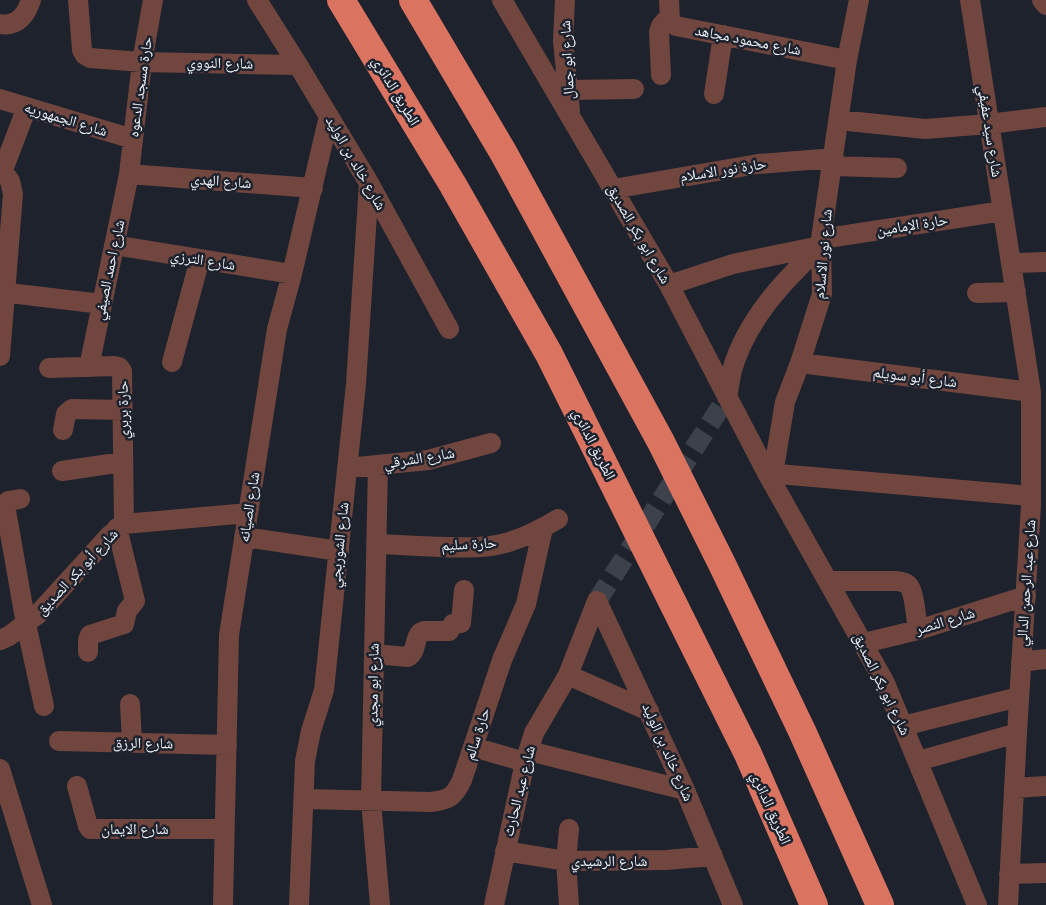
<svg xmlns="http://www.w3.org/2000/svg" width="1046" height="905" font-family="Roboto,'Noto Naskh Arabic',sans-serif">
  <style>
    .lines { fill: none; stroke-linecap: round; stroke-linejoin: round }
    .minor-tunnel { stroke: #3c414c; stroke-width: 20; stroke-dasharray: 20 10; stroke-linecap: butt }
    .minor { stroke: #70463e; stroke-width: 20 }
    .highway { stroke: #db7361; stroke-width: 28 }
    .labels { text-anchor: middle; stroke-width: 5; stroke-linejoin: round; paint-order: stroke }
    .street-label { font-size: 15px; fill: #eef2f9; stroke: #1d222d }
  </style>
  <rect width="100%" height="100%" fill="#1d222d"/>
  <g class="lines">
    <path class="minor-tunnel" d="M597 601 727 397"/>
    <path class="minor" d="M78 0 82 50 85 55 90 58 142 62 298 65
      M257 0 298 65 369 183 449 329
      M502 0 669 285 767 473 885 683 977 905
      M565 0 563 41 570 111
      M669 0 670 21 676 26 847 60
      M970 0 1031 392V505L1017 733 1008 905
      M1042 0 1046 5
      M0 24C17 27 26 15 31 0
      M661 75 659 32 661 26 669 17
      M567 90 634 89
      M714 94 723 35
      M0 99 133 139
      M839 120 925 129 989 124 1046 117
      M833 166 897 168
      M0 167 10 181 13 194 0 356
      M3 170 27 107
      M129 174 313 188
      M613 189 758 164 834 158
      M821 239 1003 211
      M114 245 292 274
      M1012 263 1046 262
      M669 285 733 264 820 246
      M0 292 102 304
      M977 293 1016 292
      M172 362 200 259
      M800 363 1031 392
      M89 367 129 174 142 62 153 0
      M49 368 114 366 119 367 122 371 124 524
      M727 397C729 388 730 379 732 370 747 319 784 280 822 245
      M63 430 66 414 72 409 123 410
      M378 465 371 801 380 905
      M347 468 428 460 491 443
      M62 471 123 462
      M767 473 1031 496
      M773 474 785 402 800 363 822 294 821 239 847 60 859 0
      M20 499 8 501 5 505 26 624 44 706
      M244 537 339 551
      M376 544C412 545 456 550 491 546 514 543 538 531 558 519
      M828 581H897C902 582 906 582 909 586 915 594 916 620 918 630
      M597 601 685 790 733 905
      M0 640 9 636 38 614 110 535 124 524 248 513
      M864 643 918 630 1026 596
      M88 652V640L90 635 124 624 127 611 135 601 117 528
      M374 654 408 657C417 651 414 640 420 633L424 631H449L453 624 461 623 464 590
      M1021 662 1046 659
      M568 675 649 711
      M130 704 132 742
      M903 726 1019 697
      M59 741 227 745
      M473 747 525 762
      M529 751 685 790
      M918 761 1017 733
      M0 769 42 905
      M77 786 88 826 90 829H224
      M1014 788 1046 786
      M304 799 430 802C449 800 454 797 462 780L502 660 526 604 543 528
      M569 829 566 861 569 905
      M505 851 566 861 666 860 713 856
      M1009 874 1046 873
      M223 905 229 635 277 329 292 274 329 116
      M299 905 305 761 311 731 324 690 356 384 369 183
      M494 905 525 762 534 733 568 675 597 601"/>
    <path class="highway" d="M341 0 453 185 549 354 748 754 814 905
      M413 0 503 152 661 442 721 562 802 731 880 905"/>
  </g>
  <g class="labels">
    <g class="street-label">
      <text transform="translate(748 40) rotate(11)" y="5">شارع محمود مجاهد</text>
      <text transform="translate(567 60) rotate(-93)" y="5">شارع ابو جمال</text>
      <text transform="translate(220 63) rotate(1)" y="5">شارع النووي</text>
      <text transform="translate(140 87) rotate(-82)" y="5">حارة مسجد الدعوه</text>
      <text transform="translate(396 91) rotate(59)" y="5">الطريق الدائري</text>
      <text transform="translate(66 119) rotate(17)" y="5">شارع الجمهوريه</text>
      <text transform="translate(990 131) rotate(81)" y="5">شارع سيد عفيفي</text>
      <text transform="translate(356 163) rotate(60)" y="5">شارع خالد بن الوليد</text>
      <text transform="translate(723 170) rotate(-9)" y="5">حارة نور الاسلام</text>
      <text transform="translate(221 181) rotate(4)" y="5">شارع الهدي</text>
      <text transform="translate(912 225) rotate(-9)" y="5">حارة الإمامين</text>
      <text transform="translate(639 234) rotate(60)" y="5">شارع ابو بكر الصديق</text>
      <text transform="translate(823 254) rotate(-85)" y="5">شارع نور الاسلام</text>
      <text transform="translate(203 260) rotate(9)" y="5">شارع الترزي</text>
      <text transform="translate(109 270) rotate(-78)" y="5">شارع احمد الصيفي</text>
      <text transform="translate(915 377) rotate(7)" y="5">شارع أبو سويلم</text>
      <text transform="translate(123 410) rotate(-91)" y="5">حارة بربري</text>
      <text transform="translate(594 444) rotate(63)" y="5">الطريق الدائري</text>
      <text transform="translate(419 458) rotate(-9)" y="5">شارع الشرقي</text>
      <text transform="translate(249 507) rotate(-81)" y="5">شارع الصيانه</text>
      <text transform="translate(469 544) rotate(-3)" y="5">حارة سليم</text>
      <text transform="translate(339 545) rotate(-84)" y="5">شارع الشوربجي</text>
      <text transform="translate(77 572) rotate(-47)" y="5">شارع أبو بكر الصديق</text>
      <text transform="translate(1026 583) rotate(-86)" y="5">شارع عبد الرحمن الدالي</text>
      <text transform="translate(945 621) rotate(-17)" y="5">شارع النصر</text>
      <text transform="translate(882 684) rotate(64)" y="5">شارع ابو بكر الصديق</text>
      <text transform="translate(373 685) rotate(-89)" y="5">شارع ابو مجدي</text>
      <text transform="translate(477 734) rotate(-72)" y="5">حارة سالم</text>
      <text transform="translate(143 743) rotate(1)" y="5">شارع الرزق</text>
      <text transform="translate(668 752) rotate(66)" y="5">شارع خالد بن الوليد</text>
      <text transform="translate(519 791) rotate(-76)" y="5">شارع عبد الحارث</text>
      <text transform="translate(771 808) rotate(66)" y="5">الطريق الدائري</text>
      <text x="135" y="834">شارع الايمان</text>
      <text x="609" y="866">شارع الرشيدي</text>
    </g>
  </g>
</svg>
